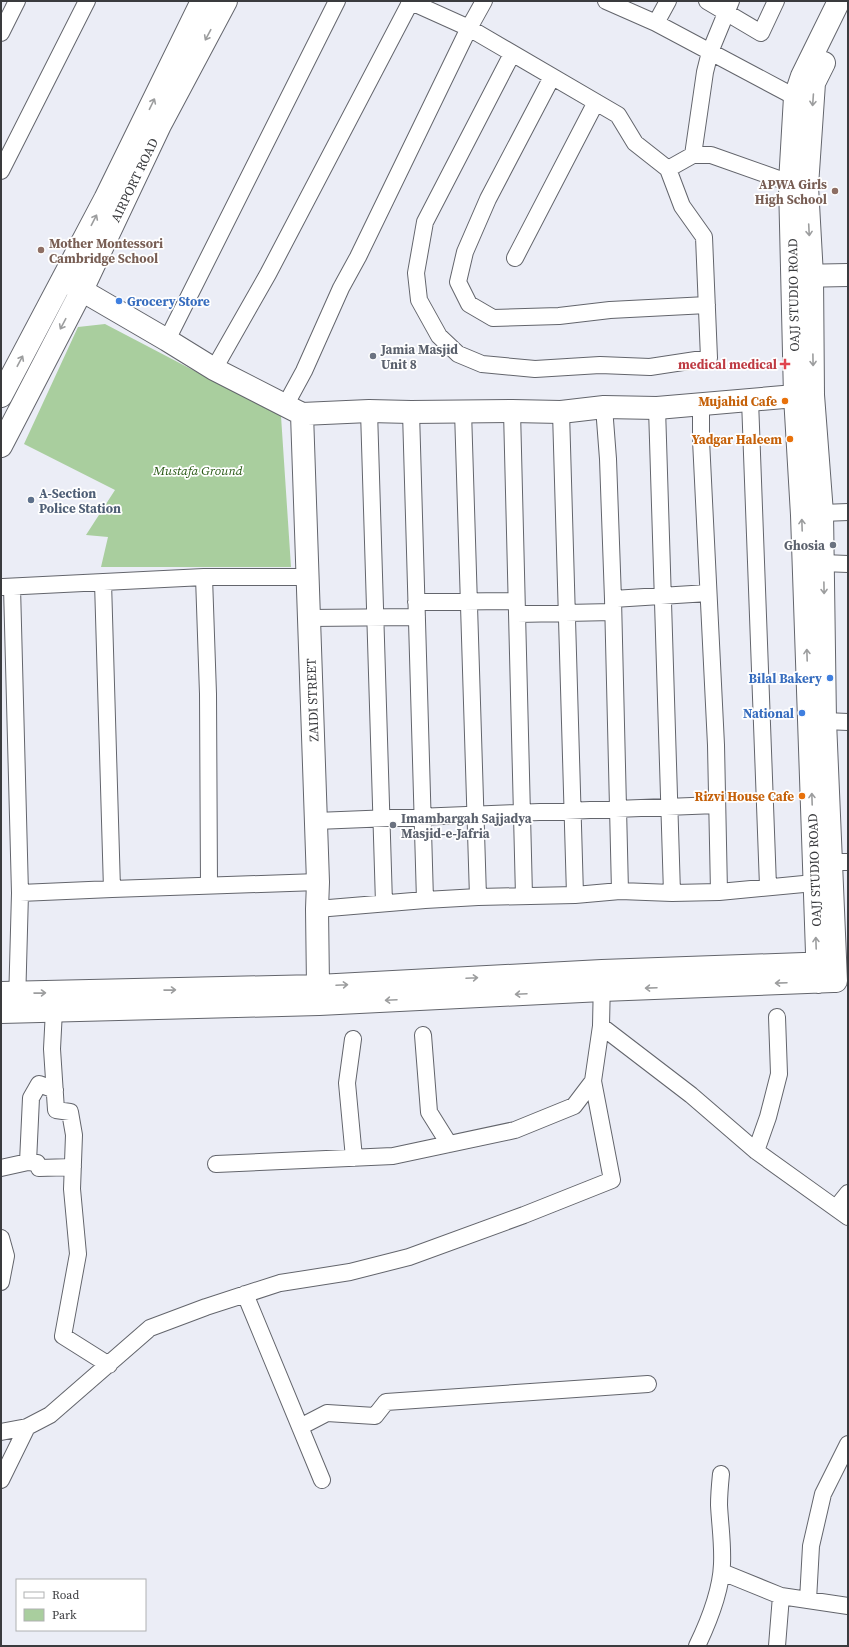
<svg xmlns="http://www.w3.org/2000/svg" width="849" height="1647" font-family="'Source Serif 4',serif">
  <style>
    .green { fill: #a9ce9e }
    .lines { fill: none; stroke-linecap: round; stroke-linejoin: round }
    .street-casing { stroke: #63656c; stroke-width: 18 }
    .secondary-casing { stroke: #63656c; stroke-width: 24 }
    .street { stroke: #fff; stroke-width: 16 }
    .secondary { stroke: #fff; stroke-width: 22 }
    .oneway { stroke: #9c9d9e }
    .education-dot { fill: #8d6e63; stroke: #fff; stroke-width: 1.5 }
    .shop-dot { fill: #3f7fe0; stroke: #fff; stroke-width: 1.5 }
    .worship-dot { fill: #6b7280; stroke: #fff; stroke-width: 1.5 }
    .health-dot { fill: #e0444e; stroke: #fff; stroke-width: 1.5 }
    .food-dot { fill: #e8710a; stroke: #fff; stroke-width: 1.5 }
    .service-dot { fill: #5c6f8a; stroke: #fff; stroke-width: 1.5 }
    .labels { text-anchor: middle; stroke-width: 3.5; stroke-linejoin: round; paint-order: stroke }
    .street-label { font-size: 13px; fill: #3a3b3e; stroke: #fff }
    .education-label { font-size: 13px; font-weight: bold; fill: #785e54; stroke: #fff; text-anchor: end }
    .shop-label { font-size: 13px; font-weight: bold; fill: #366cbe; stroke: #fff; text-anchor: end }
    .worship-label { font-size: 13px; font-weight: bold; fill: #5b616d; stroke: #fff; text-anchor: start }
    .health-label { font-size: 13px; font-weight: bold; fill: #be3a42; stroke: #fff; text-anchor: end }
    .food-label { font-size: 13px; font-weight: bold; fill: #c56008; stroke: #fff; text-anchor: end }
    .park-label { font-size: 13px; font-style: italic; fill: #285914; stroke: #fff }
    .service-label { font-size: 13px; font-weight: bold; fill: #4e5e75; stroke: #fff; text-anchor: start }
  </style>
  <rect width="100%" height="100%" fill="#ebedf6"/>
  <path class="green" d="M105 324 281 416 291 567H101L108 537 86 535 115 490 24 444 78 327Z"/>
  <g class="lines">
    <defs>
      <path id="street" d="M409 1 469 28 618 115 635 143 668 169
        M606 1 656 23 795 97
        M707 1 761 33 776 1
        M656 23 668 1
        M1 33 17 1
        M512 54 425 222 416 273 419 300 439 336 458 354 482 364 535 369 600 365 650 367 709 358 704 237 682 206 668 169 693 155H711L790 183
        M552 77 488 199 465 252 458 282 469 304 493 318 559 316 610 310 707 305
        M693 155 705 72 710 52 731 1
        M1 171 87 1
        M515 258 596 102
        M167 340 337 1
        M214 369 268 274 411 1
        M750 400 768 886
        M701 403V440L716 745 719 892
        M285 406 304 371 341 288 358 257 469 28 484 1
        M604 407 608 459 613 599 620 891
        M657 408 672 893
        M369 411 384 903
        M463 411 478 897
        M512 411 524 896
        M411 412 425 900
        M561 412 575 895
        M822 513 848 512
        M823 563 848 564
        M204 577 208 694 209 886
        M3 587 204 577H308
        M12 587 20 893 17 1004
        M613 599 708 593
        M416 602 516 601
        M517 614 613 612
        M309 618 417 617
        M825 721 848 722
        M316 821 717 805
        M831 862H848
        M112 889 318 882
        M20 893 112 889 103 582
        M317 909 425 900 478 897 575 895 620 891 672 893 719 892 814 883
        M602 979 601 1026 691 1095 756 1151 848 1217
        M54 1010 52 1049 56 1110 70 1112 74 1135 72 1189 78 1254 63 1336 109 1365
        M423 1035 429 1112 449 1144
        M353 1039 347 1083 354 1158
        M756 1151 768 1117 779 1074 777 1017
        M28 1162 31 1098 39 1084 55 1090
        M216 1164 393 1156 515 1130 574 1106 593 1081 601 1026
        M1 1168 28 1162 37 1163 39 1168 73 1167
        M836 1208 848 1193
        M1 1238 6 1256 1 1282
        M245 1294 322 1480
        M300 1427 327 1413 375 1416 386 1402 648 1384
        M1 1432 27 1427 50 1415 150 1328 206 1307 280 1283 350 1272 409 1257 524 1215 612 1180 593 1081
        M1 1480 27 1427
        M722 1572 781 1596 848 1606
        M808 1600 811 1546 823 1494 848 1444
        M697 1646C709 1621 721 1592 722 1564 723 1544 720 1525 719 1505 719 1495 720 1484 721 1474
        M777 1646 781 1596"/>
      <path id="secondary" d="M824 63 814 83 807 186 812 276 813 395 822 513 825 721 836 981
        M797 276 848 275
        M64 280 167 340 214 369 302 414 369 411 411 412 512 411 561 412 604 407 657 408 795 396
        M1 396 105 199 202 1
        M302 414 318 882 317 909 318 986
        M1 446 82 290 160 125 226 1
        M818 982 802 515 795 396 790 183 795 97 802 76 839 1
        M1 993 318 986 602 971 831 963
        M1 1012 319 1004 602 990 833 981"/>
    </defs>
    <use href="#street" class="street-casing"/>
    <use href="#secondary" class="secondary-casing"/>
    <use href="#street" class="street"/>
    <use href="#secondary" class="secondary"/>
  </g>
  <defs><path id="oneway-shaft" d="M-6 0H5M1.5-3L5.5 0L1.5 3" fill="none" stroke-width="1.6" stroke-linecap="round" stroke-linejoin="round"/></defs>
  <g class="oneway">
    <use href="#oneway-shaft" transform="translate(208 35) rotate(118)"/>
    <use href="#oneway-shaft" transform="translate(813 100) rotate(94)"/>
    <use href="#oneway-shaft" transform="translate(152 104) rotate(-64)"/>
    <use href="#oneway-shaft" transform="translate(94 220) rotate(-63)"/>
    <use href="#oneway-shaft" transform="translate(809 230) rotate(87)"/>
    <use href="#oneway-shaft" transform="translate(63 324) rotate(118)"/>
    <use href="#oneway-shaft" transform="translate(813 360) rotate(89)"/>
    <use href="#oneway-shaft" transform="translate(20 361) rotate(-62)"/>
    <use href="#oneway-shaft" transform="translate(802 525) rotate(-92)"/>
    <use href="#oneway-shaft" transform="translate(824 588) rotate(89)"/>
    <use href="#oneway-shaft" transform="translate(807 655) rotate(-92)"/>
    <use href="#oneway-shaft" transform="translate(812 799) rotate(-92)"/>
    <use href="#oneway-shaft" transform="translate(816 943) rotate(-92)"/>
    <use href="#oneway-shaft" transform="translate(472 978) rotate(-3)"/>
    <use href="#oneway-shaft" transform="translate(781 983) rotate(178)"/>
    <use href="#oneway-shaft" transform="translate(342 985) rotate(-3)"/>
    <use href="#oneway-shaft" transform="translate(651 988) rotate(178)"/>
    <use href="#oneway-shaft" transform="translate(170 990) rotate(-1)"/>
    <use href="#oneway-shaft" transform="translate(40 993) rotate(-1)"/>
    <use href="#oneway-shaft" transform="translate(521 994) rotate(177)"/>
    <use href="#oneway-shaft" transform="translate(391 1000) rotate(177)"/>
  </g>
  <g class="education-dot">
    <circle cx="835" cy="191" r="4"/>
    <circle cx="41" cy="250" r="4"/>
  </g>
  <g class="shop-dot">
    <circle cx="119" cy="301" r="4"/>
    <circle cx="830" cy="678" r="4"/>
    <circle cx="802" cy="713" r="4"/>
  </g>
  <g class="worship-dot">
    <circle cx="373" cy="356" r="4"/>
    <circle cx="833" cy="545" r="4"/>
    <circle cx="393" cy="825" r="4"/>
  </g>
  <path class="health-dot" d="M783 358h4v4h4v4h-4v4h-4v-4h-4v-4h4z"/>
  <g class="food-dot">
    <circle cx="785" cy="401" r="4"/>
    <circle cx="790" cy="439" r="4"/>
    <circle cx="802" cy="796" r="4"/>
  </g>
  <circle class="service-dot" cx="31" cy="500" r="4"/>
  <g class="labels">
    <g class="street-label">
      <text transform="translate(134 180) rotate(-64)" y="5">AIRPORT ROAD</text>
      <text transform="translate(793 295) rotate(-91)" y="5">OAJJ STUDIO ROAD</text>
      <text transform="translate(312 700) rotate(-92)" y="5">ZAIDI STREET</text>
      <text transform="translate(814 870) rotate(-92)" y="5">OAJJ STUDIO ROAD</text>
    </g>
    <g class="education-label">
      <text x="827" y="189">APWA Girls<tspan x="827" dy="15">High School</tspan></text>
      <text x="49" y="248" text-anchor="start">Mother Montessori<tspan x="49" dy="15">Cambridge School</tspan></text>
    </g>
    <g class="shop-label">
      <text x="127" y="306" text-anchor="start">Grocery Store</text>
      <text x="822" y="683">Bilal Bakery</text>
      <text x="794" y="718">National</text>
    </g>
    <g class="worship-label">
      <text x="381" y="354">Jamia Masjid<tspan x="381" dy="15">Unit 8</tspan></text>
      <text x="825" y="550" text-anchor="end">Ghosia</text>
      <text x="401" y="823">Imambargah Sajjadya<tspan x="401" dy="15">Masjid-e-Jafria</tspan></text>
    </g>
    <g class="health-label">
      <text x="777" y="369">medical medical</text>
    </g>
    <g class="food-label">
      <text x="777" y="406">Mujahid Cafe</text>
      <text x="782" y="444">Yadgar Haleem</text>
      <text x="794" y="801">Rizvi House Cafe</text>
    </g>
    <g class="park-label">
      <text x="198" y="475">Mustafa Ground</text>
    </g>
    <g class="service-label">
      <text x="39" y="498">A-Section<tspan x="39" dy="15">Police Station</tspan></text>
    </g>
  </g>
  <rect width="849" height="1647" fill="none" stroke="#3a3b3e" stroke-width="4"/>
  <rect x="16" y="1579" width="130" height="52" fill="#ffffff" stroke="#b0b1b2"/>
  <rect x="24" y="1592" width="20" height="6" fill="#ffffff" stroke="#b0b1b2"/>
  <text x="52" y="1599" font-size="12" fill="#3a3b3e">Road</text>
  <rect x="24" y="1609" width="20" height="12" fill="#a9ce9e" stroke="#b0b1b2"/>
  <text x="52" y="1619" font-size="12" fill="#3a3b3e">Park</text>
</svg>
